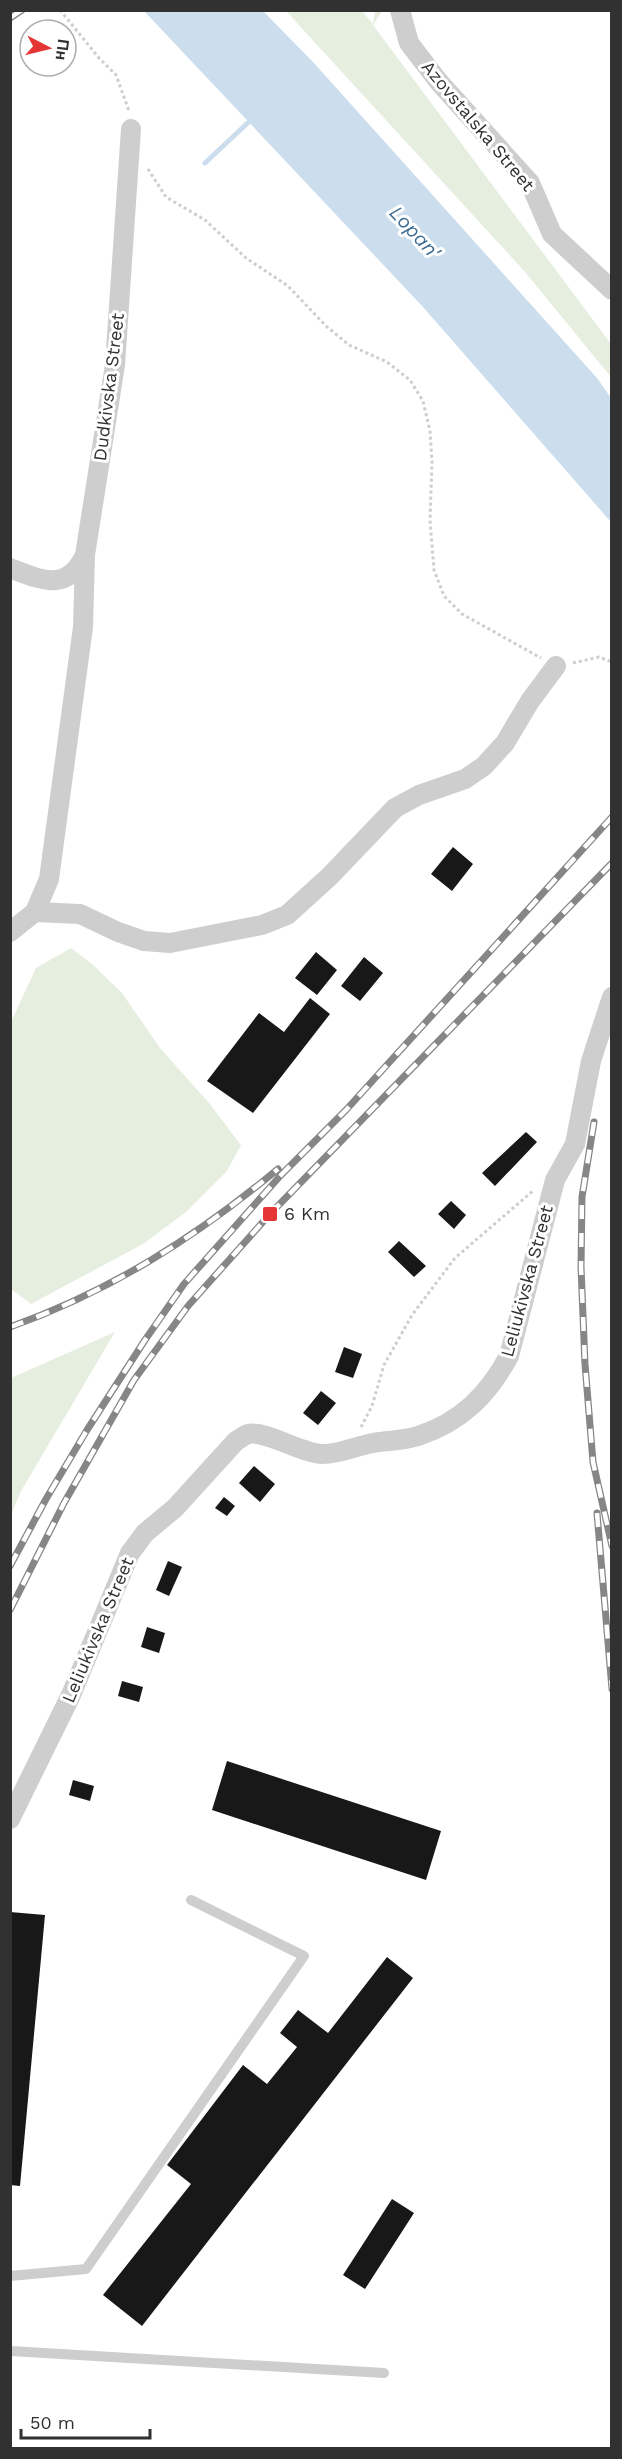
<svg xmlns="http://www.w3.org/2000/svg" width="622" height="2459" font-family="'Work Sans',sans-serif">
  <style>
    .green { fill: #e6eedf }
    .water { fill: #ccdeed }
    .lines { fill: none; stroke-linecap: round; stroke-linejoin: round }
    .stream { stroke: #ccdeed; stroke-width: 5 }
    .building { fill: #181818 }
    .path { stroke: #cecece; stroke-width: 3; stroke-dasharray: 3 3; stroke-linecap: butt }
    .lane { stroke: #cecece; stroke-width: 10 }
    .street { stroke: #cecece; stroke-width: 20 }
    .rail-casing { stroke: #868686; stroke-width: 7 }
    .rail { stroke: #fff; stroke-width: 4.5; stroke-dasharray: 14; stroke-linecap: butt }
    .poi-dot { fill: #e63535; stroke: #fff; stroke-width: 2 }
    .labels { text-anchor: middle; stroke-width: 6; stroke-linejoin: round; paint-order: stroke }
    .street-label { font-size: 18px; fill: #313131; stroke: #fff }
    .poi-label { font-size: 18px; fill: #313131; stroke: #fff; text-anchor: start }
    .water-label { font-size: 20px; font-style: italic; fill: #3d6d95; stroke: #fff }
  </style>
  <rect width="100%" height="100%" fill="#fff"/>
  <path class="green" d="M286 11H362L373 24 375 11H382L373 25 611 344V377L525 272Z
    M71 948 92 964 122 993 160 1048 209 1103 241 1145 227 1171 186 1212 143 1244 31 1304 11 1289V1022L36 968Z
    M115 1332 21 1491 11 1515V1378Z"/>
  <path class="water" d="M144 11H263L313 62 597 378 611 398V522L423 307Z"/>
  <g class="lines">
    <path class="stream" d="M205 163 254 117"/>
  </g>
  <path class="building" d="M453 847 473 864 452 891 431 874Z
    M316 952 337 970 317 995 295 978Z
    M364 957 383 973 360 1001 341 986Z
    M310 998 330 1014 253 1113 207 1081 259 1013 284 1032Z
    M526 1132 537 1142 495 1186 482 1173Z
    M451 1201 466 1215 454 1229 438 1214Z
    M399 1241 426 1266 414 1277 388 1252Z
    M344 1347 362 1354 353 1378 335 1372Z
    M321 1391 336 1403 318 1425 303 1413Z
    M254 1466 275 1484 260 1502 239 1483Z
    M224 1497 235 1506 227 1516 215 1508Z
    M168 1561 182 1567 169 1596 156 1590Z
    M147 1627 165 1633 159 1653 141 1647Z
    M122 1681 143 1687 139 1702 118 1696Z
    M227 1761 441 1831 426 1880 212 1810Z
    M73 1780 94 1786 90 1801 69 1795Z
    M10 1912 45 1915 20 2186 10 2185Z
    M387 1957 413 1978 142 2326 103 2295 191 2184 167 2165 243 2065 267 2084 297 2047 280 2033 298 2010 328 2033Z
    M392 2199 414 2213 365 2289 343 2275Z"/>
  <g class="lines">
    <path class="path" d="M60 10 99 58 116 75 129 111
      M148 169 166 197 205 220 246 258 288 286 326 326 349 345 387 362 410 380 423 401 430 431 432 462 430 520 434 570 444 596 462 614 541 658
      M573 663 599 657 612 662
      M361 1427 372 1406 384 1365 412 1315 455 1258 534 1190"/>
    <path class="lane" d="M10 2276 86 2269 304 1956 191 1900
      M10 2351 384 2373"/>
    <path class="street" d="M400 10 409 43 439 82 530 183 552 234 612 290
      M10 568C41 580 67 593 85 555L115 365 131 129
      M35 912 80 914 118 932 144 941 170 943 262 925 287 915 329 877 395 808 419 795 465 779 484 766 505 743 530 701 556 666
      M10 932 35 912 49 879 83 627 85 555
      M10 1819 71 1695 130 1553 145 1533 175 1508 236 1441C240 1439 244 1435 248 1434 266 1430 302 1454 323 1454 340 1454 356 1446 373 1443 388 1440 403 1441 418 1436 461 1422 488 1395 509 1356L555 1180 575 1144 591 1061 612 997"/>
    <defs>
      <path id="rail" d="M10 18 22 10
        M594 1122 582 1197 581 1267 585 1364 593 1462 612 1546
        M10 1327C111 1291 196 1237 278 1169
        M597 1513 612 1689
        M10 1566 46 1499 87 1430 145 1340 184 1284 281 1175 346 1110 612 817
        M10 1610 64 1503 134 1380 188 1306 270 1214 612 863"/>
    </defs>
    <use href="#rail" class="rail-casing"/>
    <use href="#rail" class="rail"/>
  </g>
  <rect class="poi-dot" x="262" y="1206" width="16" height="16" rx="3"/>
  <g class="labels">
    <g class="street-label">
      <text transform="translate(478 126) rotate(50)" y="6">Azovstalska Street</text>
      <text transform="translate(109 387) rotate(-83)" y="6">Dudkivska Street</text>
      <text transform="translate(527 1281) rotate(-75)" y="6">Leliukivska Street</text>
      <text transform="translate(98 1630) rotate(-67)" y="6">Leliukivska Street</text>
    </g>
    <g class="poi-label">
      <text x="284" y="1220">6 Km</text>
    </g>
    <g class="water-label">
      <text transform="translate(415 232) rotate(47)" y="7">Lopan'</text>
    </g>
  </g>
  <rect width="622" height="2459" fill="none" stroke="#313131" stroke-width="24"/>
  <g transform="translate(48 48) rotate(97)"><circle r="28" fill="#ffffff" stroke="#adadad" stroke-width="1.5"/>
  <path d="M0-4.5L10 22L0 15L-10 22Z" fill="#e63535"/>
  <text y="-9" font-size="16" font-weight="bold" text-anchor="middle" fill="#313131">Пн</text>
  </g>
  <path d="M21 2429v9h129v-9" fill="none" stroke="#313131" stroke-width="3"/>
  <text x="30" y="2429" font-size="18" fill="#313131" stroke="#ffffff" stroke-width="4.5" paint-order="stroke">50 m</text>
</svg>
